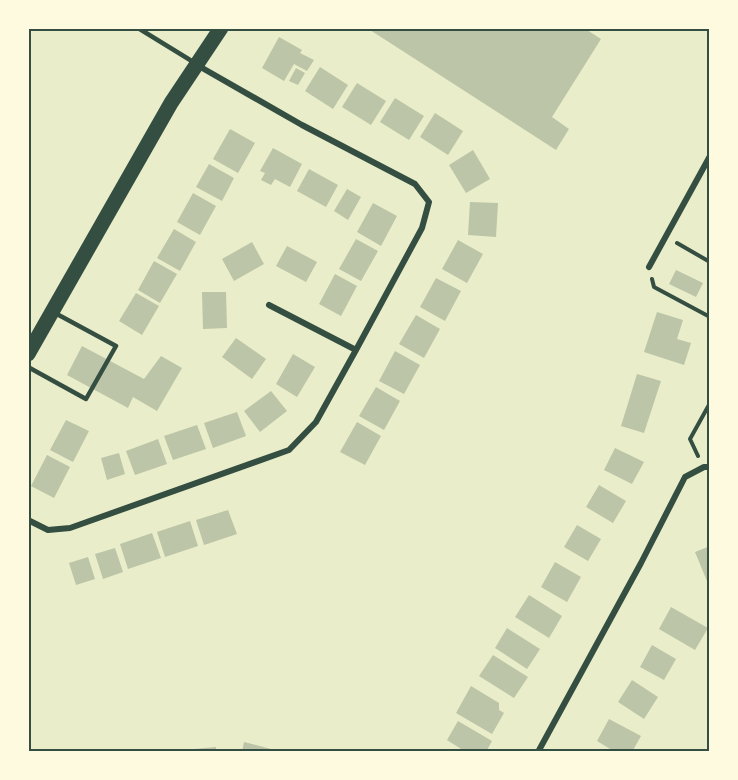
<svg xmlns="http://www.w3.org/2000/svg" width="738" height="780" font-family="'Golos Text',sans-serif">
  <style>
    .building { fill: #bcc5a7 }
    .lines { fill: none; stroke-linecap: round; stroke-linejoin: round }
    .path { stroke: #344e41; stroke-width: 4 }
    .service { stroke: #344e41; stroke-width: 4.5 }
    .minor { stroke: #344e41; stroke-width: 6 }
    .primary { stroke: #344e41; stroke-width: 15 }
    .neatline { fill: none; stroke: #344e41; stroke-width: 2 }
  </style>
  <rect width="100%" height="100%" fill="#e9edc9"/>
  <path class="building" d="M367 28H584L601 39 552 117 569 129 556 150Z
    M279 37 302 50 300 53 314 60 307 71 294 64 284 81 262 68Z
    M320 67 348 85 333 109 305 91Z
    M296 68 305 73 298 85 289 81Z
    M357 83 386 101 371 125 342 107Z
    M395 98 424 116 409 140 380 122Z
    M435 113 463 131 448 155 420 137Z
    M230 129 255 143 238 173 213 159Z
    M273 148 302 164 290 187 275 179 271 185 261 180 265 173 260 171Z
    M473 150 490 179 466 193 449 165Z
    M209 164 234 178 222 201 196 187Z
    M309 169 338 185 326 207 297 191Z
    M347 189 361 197 348 220 334 211Z
    M193 193 216 206 200 235 177 222Z
    M470 202 498 203 496 237 468 235Z
    M373 203 397 216 381 246 357 232Z
    M174 229 196 242 180 271 157 258Z
    M356 239 378 251 361 281 339 269Z
    M458 240 483 254 467 283 442 269Z
    M252 242 264 264 234 281 222 259Z
    M287 246 317 262 306 282 276 266Z
    M154 261 177 274 160 303 138 290Z
    M676 270 703 283 696 297 669 284Z
    M335 274 357 286 341 316 319 304Z
    M436 278 461 291 445 321 420 307Z
    M202 292H226L227 328 203 329Z
    M136 293 159 306 142 335 119 321Z
    M657 312 683 320 677 339 691 343 684 365 644 352Z
    M416 315 440 329 424 358 399 344Z
    M236 338 266 359 252 379 222 357Z
    M82 346 144 379 161 356 182 368 157 411 133 397 128 408 67 375Z
    M395 351 420 365 404 394 379 381Z
    M293 354 315 367 297 397 276 384Z
    M637 374 661 381 644 433 621 426Z
    M376 387 400 401 384 430 359 416Z
    M271 391 287 411 260 432 244 411Z
    M237 412 246 436 213 448 204 423Z
    M66 420 89 431 73 462 50 450Z
    M357 422 381 436 365 465 340 452Z
    M197 425 206 449 173 460 164 436Z
    M158 439 167 464 135 475 126 451Z
    M615 448 644 462 632 484 604 470Z
    M119 453 125 474 107 480 101 458Z
    M47 455 70 467 54 498 31 486Z
    M599 485 626 501 613 523 586 507Z
    M228 510 237 534 204 545 196 520Z
    M190 521 198 546 165 557 157 532Z
    M577 525 601 539 588 561 564 547Z
    M152 533 161 558 128 569 120 544Z
    M710 546V586H709L695 552Z
    M115 548 123 572 103 579 95 554Z
    M88 557 95 579 76 585 69 563Z
    M555 562 581 577 567 602 541 587Z
    M529 595 562 616 549 638 515 617Z
    M671 607 708 628 695 650 659 629Z
    M507 628 540 649 527 669 495 648Z
    M652 645 676 659 664 680 640 667Z
    M493 655 528 677 514 698 479 676Z
    M632 680 658 697 644 719 618 702Z
    M471 686 499 703V710L504 713 492 734 456 713Z
    M609 719 641 736 632 752H615L597 741Z
    M458 721 492 741 486 752H466L447 740Z
    M244 742 271 749 270 752H242Z
    M216 747V752H183V750Z"/>
  <g class="lines">
    <path class="path" d="M677 243 710 262
      M652 279 654 287 710 317
      M698 456 690 439 710 403"/>
    <path class="service" d="M138 28 195 63
      M28 367 86 399 116 346 55 313"/>
    <path class="minor" d="M197 65 302 125 415 184 429 202 422 228 356 350
      M649 267 710 156
      M28 520 48 530 70 528 289 450 316 422 356 350 269 305
      M538 752 641 563 685 477 704 467H710"/>
    <path class="primary" d="M28 354 171 103 221 28"/>
  </g>
  <rect width="738" height="780" fill="none" stroke="#fefae0" stroke-width="60"/>
  <rect x="30" y="30" width="678" height="720" class="neatline"/>
</svg>
